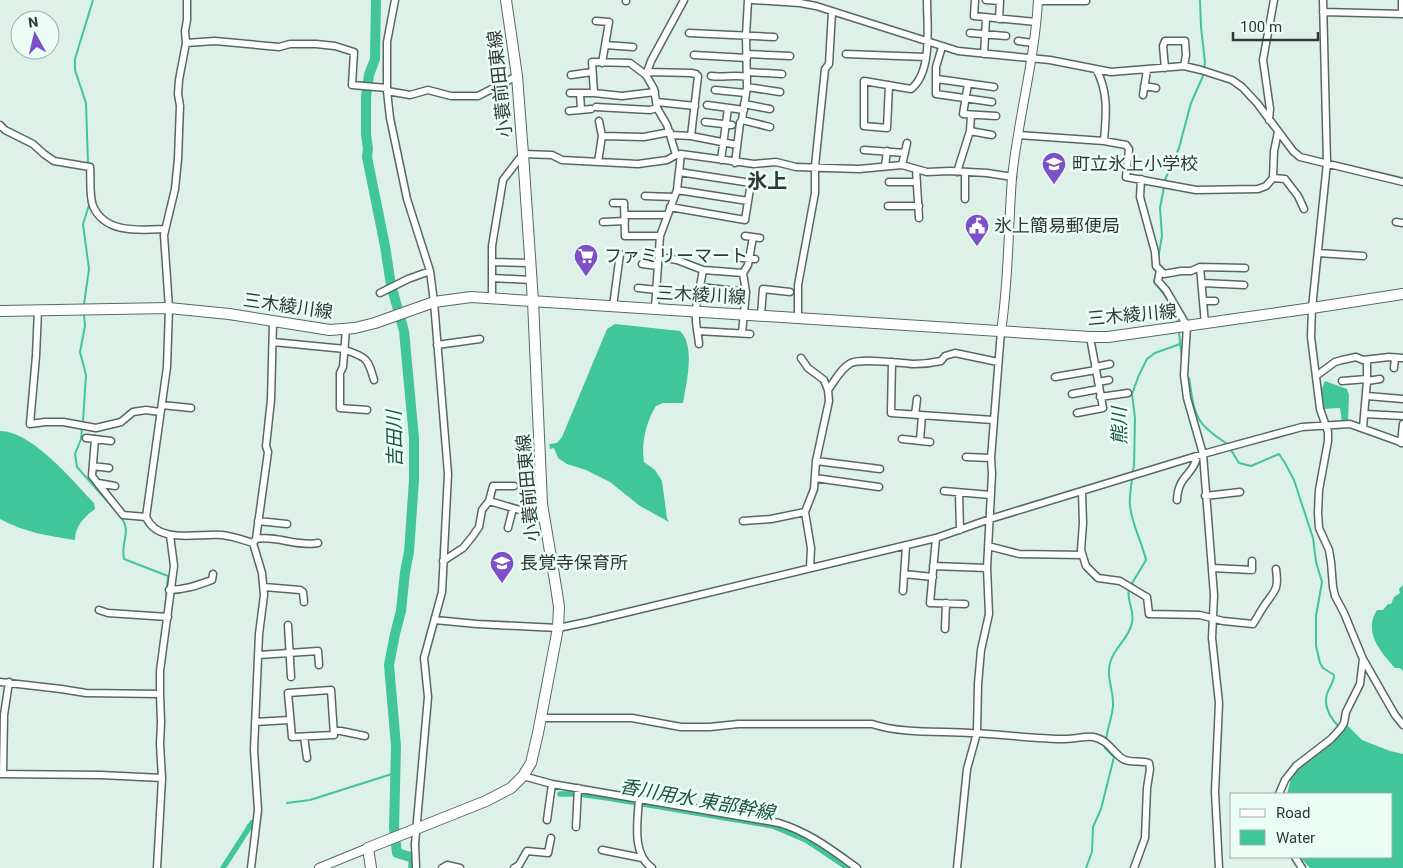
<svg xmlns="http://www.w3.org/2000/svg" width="1403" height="868" font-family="Roboto,'Noto Sans JP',sans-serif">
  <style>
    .water { fill: #41c59b }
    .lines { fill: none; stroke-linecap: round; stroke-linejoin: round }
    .stream { stroke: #41c59b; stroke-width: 2 }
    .canal { stroke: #41c59b; stroke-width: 5.5 }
    .river { stroke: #41c59b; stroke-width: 10 }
    .minor-casing { stroke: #586861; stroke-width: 9 }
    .tertiary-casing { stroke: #586861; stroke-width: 10 }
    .primary-casing { stroke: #586861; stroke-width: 12 }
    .minor { stroke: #fff; stroke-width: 6 }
    .tertiary { stroke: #fff; stroke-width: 8 }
    .primary { stroke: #fff; stroke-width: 10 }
    .labels { text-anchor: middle; stroke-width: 5; stroke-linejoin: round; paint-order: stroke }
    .street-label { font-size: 18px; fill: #313835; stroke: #ebfef6 }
    .poi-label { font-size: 18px; fill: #313835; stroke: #ebfef6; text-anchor: start }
    .water-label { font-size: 19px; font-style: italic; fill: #1e5241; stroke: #ebfef6 }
    .quarter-label { font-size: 20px; font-weight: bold; fill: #313835; stroke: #ebfef6 }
  </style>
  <rect width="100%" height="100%" fill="#def1e9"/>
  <path class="water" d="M615 324 680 331C696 346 686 384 683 403H663L656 406C646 422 641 443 644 462L655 470 662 481 667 518 669 522 640 506 610 482 586 470 567 464 558 458 554 448 550 449 549 444 557 443 562 437 607 329Z
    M1325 381 1347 389 1349 395 1348 422H1342L1340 408 1323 409 1320 393Z
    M0 431C32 431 73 481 94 503L95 509C84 517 75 526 75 540 48 536 24 532 0 519Z
    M1403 585V671L1400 668H1395C1380 651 1363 632 1377 610H1383L1388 604H1391L1394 597 1400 593 1399 589Z
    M1345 723 1362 740 1390 751 1403 754V868H1310L1300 857H1392V794H1287L1292 775 1301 764Z"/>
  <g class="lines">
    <path class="stream" d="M88 164 86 103 75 70V59L93 0
      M1164 182 1179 148 1191 103 1203 76 1205 62 1201 27 1200 0
      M1158 259 1162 236 1160 208 1164 187
      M1157 269 1154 282C1165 295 1176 308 1178 324
      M84 304 89 269 83 224 89 205
      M1179 332 1182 360
      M1189 378C1195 414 1193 422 1226 443
      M83 421 86 375 80 352 85 326 84 315
      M82 428 81 439 75 454 77 467 115 510
      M1231 450 1239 463 1251 466 1279 454 1285 463 1294 480 1313 538 1316 562 1322 582 1316 616V646L1320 663 1323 668 1334 675C1334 683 1329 687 1327 694 1323 707 1331 719 1340 728
      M1132 474 1134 466 1135 418 1132 394 1139 375 1147 359 1155 353 1180 344
      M120 516C133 532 120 541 124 559L168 576 165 611
      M1131 585 1146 560C1142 542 1132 525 1130 506 1129 498 1131 488 1132 479
      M1106 740C1107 729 1112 718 1113 706 1114 690 1105 676 1111 660 1115 647 1129 638 1132 623 1135 609 1126 601 1129 589
      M287 803 310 800 395 773
      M245 834 248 825
      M1086 868 1092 852 1093 827 1101 809 1114 757 1105 748 1106 745"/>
    <path class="canal" d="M560 794H579L608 798 773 826 806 840 848 868
      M223 868 252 823"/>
    <path class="river" d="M376 0 375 59 369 75 366 97V134L368 149 367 157 385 246 391 285 404 331 414 438V480L409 552 405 572 401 611 395 634 389 665 396 746 394 828 397 853 414 858 413 868"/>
    <defs>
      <path id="minor" d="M187 0V20L185 31 186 43 179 80 178 94 180 106 178 159 175 189 164 235 169 308 167 367 146 517C158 545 198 533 222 535 232 536 243 540 253 543
        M395 0 387 42V91L390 118 407 199 430 271 434 302 448 474 442 592 424 658 428 697 415 844 416 868
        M753 0 800 3 816 6 958 51 1050 60 1111 72 1184 66 1201 70 1232 80 1242 87 1257 103 1293 151 1300 157 1403 182
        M975 0 974 16 1036 22
        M986 0 1000 1 999 19
        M1323 0 1327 163 1312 308 1311 337 1320 409 1328 432V441L1319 490 1318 513 1319 528 1329 550 1331 562 1333 587 1335 596 1344 613 1363 659 1395 715 1403 725
        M1402 0V13
        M626 1V0
        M1038 1H1086
        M1323 12 1403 14
        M596 21 609 22 602 63
        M689 33 774 37
        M970 33 1006 36
        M1018 41 1033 43
        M186 43 215 41 279 47 290 44H316L335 46 354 52 352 85 387 88
        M605 45 633 47
        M942 47 936 67V94L992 102
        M747 54 790 56
        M846 54 926 57
        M984 54 986 18
        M694 55 747 58
        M1165 68 1163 46 1165 41H1185L1186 55 1184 66
        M1096 69C1109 92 1106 116 1104 141
        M647 72 691 73 696 74 698 76 691 136
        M747 72 782 74
        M571 75 592 72
        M711 76C723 78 735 74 747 77
        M937 79 994 87
        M968 84 963 114 996 116
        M889 85 887 128 864 126V81L911 89C933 72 927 25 927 0
        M1144 86 1156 88
        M747 87 780 92
        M715 90 746 93
        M387 91 410 95 428 90 451 96H478L517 76
        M570 93H594L622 96 655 92
        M580 93 581 110
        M594 93 592 62 630 63 646 75
        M1143 95 1147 70
        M657 102 695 106
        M744 104 770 109
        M707 105 744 110
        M596 107 650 110 657 108
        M569 111 591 109
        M742 120 770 127
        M1269 120 1270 109 1263 60 1274 0
        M705 122 732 125
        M0 125 5 130 33 144 44 154 54 161 90 167C91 179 89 195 93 206 105 234 140 230 165 229
        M970 131 992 135
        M671 135 691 136 737 145
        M1018 135 1104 141 1126 145 1129 149 1126 177 1196 190 1258 189 1266 186 1273 178 1274 151 1278 132
        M602 136 644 137 670 132
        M864 150 905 153
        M676 155 667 125 657 108 654 89 646 75 651 61 684 0
        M721 160 728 108
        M598 162 602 136 599 121
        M735 163 740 123 742 120 747 87 746 36 748 0
        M902 165 907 143
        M885 166 887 151
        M916 169 919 218
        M957 172 970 131 971 115
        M1273 178 1285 179 1298 196 1304 209
        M1141 179 1140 197 1155 252 1156 266 1164 274 1181 271H1191L1200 267 1245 268
        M889 182H917
        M677 190 748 201
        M645 196 674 197
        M965 199V172
        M613 203H624L625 236H660
        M888 206H919
        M670 207 745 220 751 183 679 172
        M625 215H667
        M603 222 625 221
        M1396 222 1403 223
        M745 236 760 238
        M1318 253 1363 256
        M659 257 677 260 703 270 743 273
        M742 258 755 259
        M493 262 530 263
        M642 264 658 266
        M1200 267 1205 324
        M1160 270 1158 281 1166 290 1187 326 1184 375 1187 398 1203 454 1214 595 1212 638 1219 703 1215 792 1219 868
        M492 278 531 280
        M1202 283 1244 285
        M700 287 746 292
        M638 288 657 290
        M380 293 408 279 430 271
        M492 298V246L503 180 523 154 552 155 562 160 638 164 667 160 676 155 681 154 754 164 776 162 796 167 859 169 902 165 927 172 950 171 987 173 1013 177
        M1203 301H1215
        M613 306 620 254
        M655 308 660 236 677 190 681 154
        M38 310 36 356 30 424 45 422H63L96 428 121 422 133 412 146 410 160 412
        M761 315 763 289 790 292
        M798 317V285L815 193V166L825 69 829 64 832 12
        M346 329 343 367 340 373V408L367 410
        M698 331 750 334
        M742 333 746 292 743 273 748 265 753 237
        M273 342 345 349
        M699 344C698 333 695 323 696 313 696 298 701 284 703 270
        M437 345 480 339
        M345 350C367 357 368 359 374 380
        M801 358 808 368 824 380 828 390 829 401 816 461 814 489 805 512 811 548 810 568
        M892 362 891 413 993 420
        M1095 367 1110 364
        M1394 368 1395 358
        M1316 376 1335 362 1342 360 1356 357 1363 360 1389 357 1403 358
        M1055 377 1096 370
        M1342 381 1367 379
        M1367 381 1380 379
        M1098 382 1109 380
        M828 390C834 382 841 368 851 363 863 358 899 363 914 364 923 364 932 363 941 361L945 356 955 353 998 362
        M1072 394 1099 389
        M1367 396 1403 399
        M1100 397 1128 393
        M162 405 191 408
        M1077 413 1103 408 1090 337
        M1365 414 1403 416
        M915 415 917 399
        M1363 428 1367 381V360
        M86 438 111 441
        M95 439 92 476 123 515 146 517
        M902 439 930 442
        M920 441 922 415
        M1401 443 1403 424
        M966 457 991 458
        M816 461 880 469
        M93 466 109 468
        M815 478 879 487
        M98 483 115 486
        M944 491 991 495
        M1082 492 1083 523 1081 550 1086 566 1098 578 1120 581 1145 596 1147 597 1149 614 1200 615 1223 621 1253 624C1257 618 1260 612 1264 606 1275 590 1279 590 1276 569
        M959 493 960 530
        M1205 496 1240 492
        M1177 500C1178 475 1193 476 1197 457
        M489 501 544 517
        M258 521 287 524
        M743 521 771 519 805 512
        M508 528 513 508
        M936 538 930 603 965 604
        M256 539C276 535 297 547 318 543
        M988 546 1019 554 1082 555
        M443 561 463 548 472 537 479 527 482 510 489 501 493 486H514
        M933 566 987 568
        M1212 568 1252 570V561
        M904 574 933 577
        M264 587 300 590 303 592 304 602
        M169 590C185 590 198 585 212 580L213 574
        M903 591 906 546
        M99 610 108 613 168 617
        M435 620 477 624 558 628 587 622 936 538 990 519 1203 454 1302 427 1350 424 1403 443
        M288 625 291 677
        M945 629 946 603
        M259 655 318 651 319 665
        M0 682 61 689 86 693 160 694
        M331 690 334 735 292 737 288 693Z
        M541 718H632L681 727H710L738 724H872C903 734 939 731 971 733 1002 734 1034 739 1066 739 1075 739 1084 736 1093 737 1106 739 1111 749 1120 757 1128 764 1139 760 1149 763L1150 769 1147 788 1145 838 1134 868
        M255 722 289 720
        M334 731H341L365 736
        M304 737 307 758
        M0 774 101 775 162 778
        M3 774 4 715 9 682
        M523 776 552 784 779 823C809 832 832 850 857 868
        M1279 794 1285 780 1296 766 1331 739 1341 728 1344 723 1346 712 1360 684 1363 659
        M639 798C638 820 631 853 652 868
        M547 820 552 784
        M576 827 578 788
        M602 850 642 858
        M1295 857 1302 868
        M157 868 162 778 160 744 161 722 160 694V671L174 566 170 535
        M251 868 258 810 254 750 259 634 264 595 262 573 253 543 256 539 268 452 266 446 271 400 273 322
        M442 868 447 865 460 868
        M514 868 519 865 527 851 548 853 551 838
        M957 868 967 769 977 733 978 684 981 650 989 614 987 568 992 474 991 458 1001 331"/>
      <path id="tertiary" d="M1001 331C1009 280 1008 229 1012 178 1018 118 1035 60 1038 0
        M319 868 368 848"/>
      <path id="primary" d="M0 311 169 308 229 314 330 330 355 328 375 323 434 302 471 297 1090 337H1108L1312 308 1403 294
        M371 868 368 848 486 801 511 788 523 776 531 763 538 733 558 628 559 607 556 587 542 504 533 301 523 154 517 76 506 0"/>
    </defs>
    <use href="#minor" class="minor-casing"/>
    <use href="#tertiary" class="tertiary-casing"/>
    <use href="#primary" class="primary-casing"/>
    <use href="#minor" class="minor"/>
    <use href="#tertiary" class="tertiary"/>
    <use href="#primary" class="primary"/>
  </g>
  <defs>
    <symbol id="school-pin" viewBox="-11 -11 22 30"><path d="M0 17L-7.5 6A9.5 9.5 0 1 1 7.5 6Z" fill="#7d50c8" stroke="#ebfef6"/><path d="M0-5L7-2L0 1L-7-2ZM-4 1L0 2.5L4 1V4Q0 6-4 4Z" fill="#fff"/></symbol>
    <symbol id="civic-pin" viewBox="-11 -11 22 30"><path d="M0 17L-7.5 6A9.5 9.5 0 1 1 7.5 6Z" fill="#7d50c8" stroke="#ebfef6"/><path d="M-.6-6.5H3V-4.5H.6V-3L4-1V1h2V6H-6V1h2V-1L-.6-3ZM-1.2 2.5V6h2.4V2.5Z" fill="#fff"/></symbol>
    <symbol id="supermarket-pin" viewBox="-11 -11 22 30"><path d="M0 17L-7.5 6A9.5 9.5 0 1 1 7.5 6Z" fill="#7d50c8" stroke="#ebfef6"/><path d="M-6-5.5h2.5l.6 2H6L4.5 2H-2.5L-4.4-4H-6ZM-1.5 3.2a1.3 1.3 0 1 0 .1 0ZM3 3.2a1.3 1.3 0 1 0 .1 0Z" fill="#fff"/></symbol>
  </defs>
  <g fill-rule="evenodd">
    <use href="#school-pin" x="1040" y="150" width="28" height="38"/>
    <use href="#civic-pin" x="963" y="212" width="28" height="38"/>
    <use href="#supermarket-pin" x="572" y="242" width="28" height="38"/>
    <use href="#school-pin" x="488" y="549" width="28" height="38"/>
  </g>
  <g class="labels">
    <g class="street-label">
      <text transform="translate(500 84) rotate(-96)" y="6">小蓑前田東線</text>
      <text transform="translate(701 295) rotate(3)" y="6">三木綾川線</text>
      <text transform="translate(288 306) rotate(8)" y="6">三木綾川線</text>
      <text transform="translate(1132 315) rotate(-5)" y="6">三木綾川線</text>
      <text transform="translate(528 488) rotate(-95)" y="6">小蓑前田東線</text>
    </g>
    <g class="poi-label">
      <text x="1072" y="170">町立氷上小学校</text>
      <text x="994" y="232">氷上簡易郵便局</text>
      <text x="604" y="262">ファミリーマート</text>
      <text x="520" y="569">長覚寺保育所</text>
    </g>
    <g class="water-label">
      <text transform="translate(1119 426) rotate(-91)" y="7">熊川</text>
      <text transform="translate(394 439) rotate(-91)" y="7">吉田川</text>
      <text transform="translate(697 799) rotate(10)" y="7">香川用水 東部幹線</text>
    </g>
    <g class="quarter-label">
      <text x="767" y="188">氷上</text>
    </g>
  </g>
  <rect x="1230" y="793" width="162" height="65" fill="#ebfef6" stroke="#a1afa9"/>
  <rect x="1240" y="809" width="25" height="8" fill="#ffffff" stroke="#a1afa9"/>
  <text x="1276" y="818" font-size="15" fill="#313835">Road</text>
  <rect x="1240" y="830" width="25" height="15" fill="#41c59b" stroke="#a1afa9"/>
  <text x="1276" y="843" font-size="15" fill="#313835">Water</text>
  <g transform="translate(35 35) rotate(352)"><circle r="24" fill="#ebfef6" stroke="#a1afa9"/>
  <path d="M0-4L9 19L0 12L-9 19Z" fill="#7d50c8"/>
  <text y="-8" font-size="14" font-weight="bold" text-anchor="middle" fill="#313835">N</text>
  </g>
  <path d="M1233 32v8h85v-8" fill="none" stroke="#313835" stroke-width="2.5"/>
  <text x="1240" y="32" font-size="15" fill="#313835" stroke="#ebfef6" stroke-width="4" paint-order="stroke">100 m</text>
</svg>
